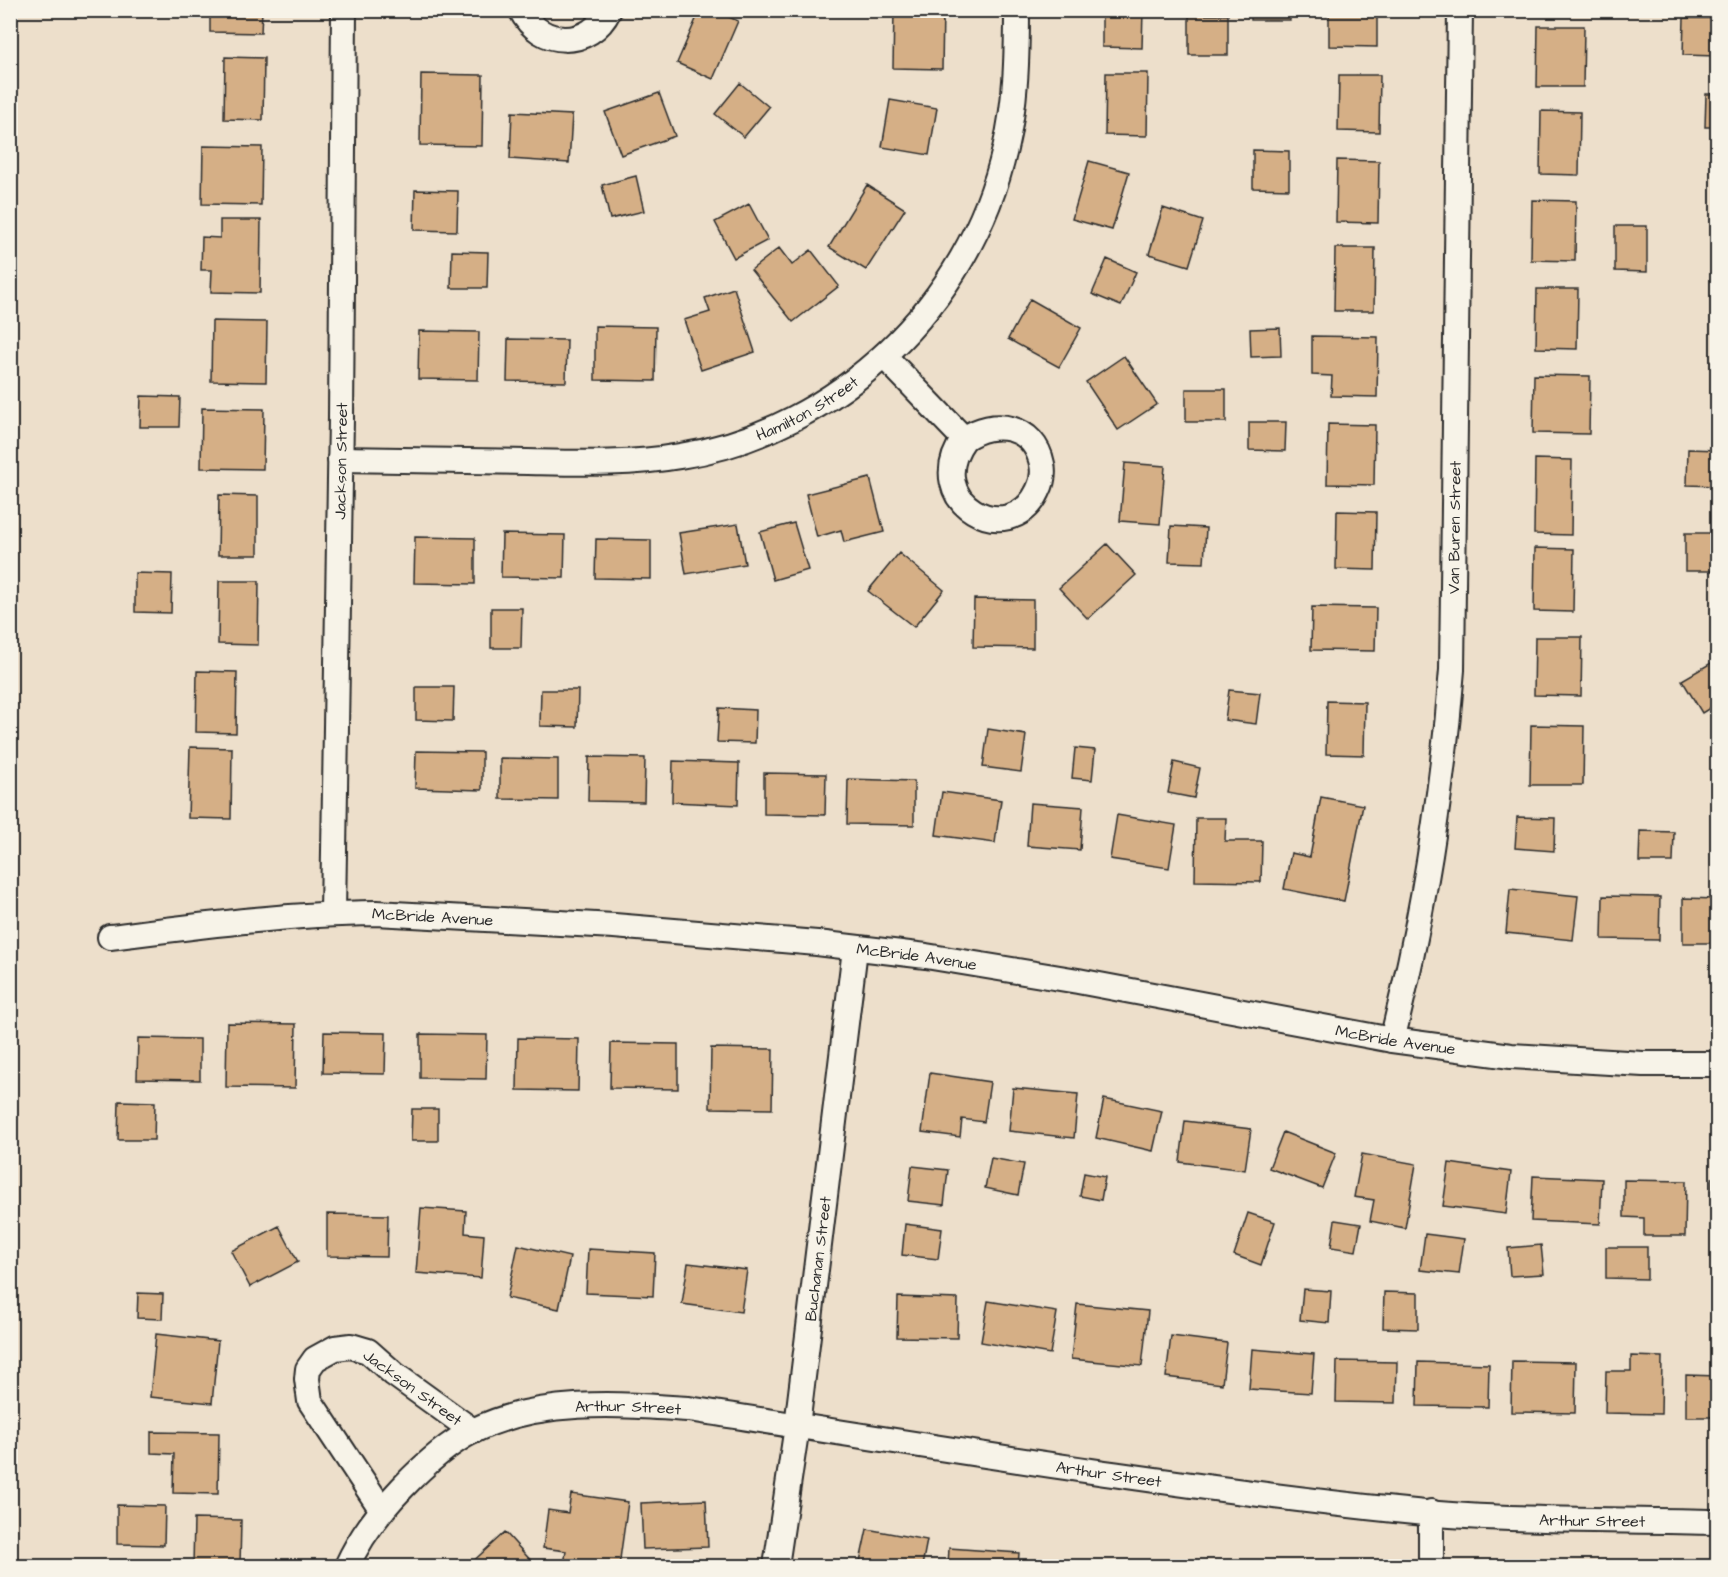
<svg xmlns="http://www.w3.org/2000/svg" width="1728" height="1577" font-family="'Architects Daughter',sans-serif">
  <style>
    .building { fill: #d5af86; stroke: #2b2b2b; stroke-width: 1.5 }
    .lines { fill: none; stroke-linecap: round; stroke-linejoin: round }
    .street-casing { stroke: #2b2b2b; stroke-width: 28 }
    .street { stroke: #f7f3e8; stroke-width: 24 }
    .labels { text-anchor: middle; stroke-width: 4.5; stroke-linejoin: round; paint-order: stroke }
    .street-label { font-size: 16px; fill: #2b2b2b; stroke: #f7f3e8 }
  </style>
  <rect width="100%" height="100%" fill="#eddfcb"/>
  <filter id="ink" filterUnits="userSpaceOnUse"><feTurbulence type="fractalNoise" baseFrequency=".0167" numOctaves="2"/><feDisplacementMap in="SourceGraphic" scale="12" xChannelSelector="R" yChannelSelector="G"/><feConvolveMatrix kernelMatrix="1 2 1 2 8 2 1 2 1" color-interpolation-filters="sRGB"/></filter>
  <g filter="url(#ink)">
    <path class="building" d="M210 10H262L261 33 210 32Z
      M700 10H713L738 21 713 79 677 63Z
      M894 10H943L942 69 893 68Z
      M1102 10H1143L1142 48 1102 47Z
      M1251 10H1290V20H1251Z
      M1329 10H1377V47L1329 46Z
      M1189 15H1228V55H1189Z
      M1684 18H1718L1717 56 1683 55Z
      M1538 26H1584L1583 87H1537Z
      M225 57 264 58 263 120 224 119Z
      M1106 73H1148L1147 136 1105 135Z
      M421 74 483 75 482 146 420 145Z
      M1339 75H1380L1379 132 1338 131Z
      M740 83 769 107 744 137 715 114Z
      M659 93 675 136 621 155 605 112Z
      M1706 94H1718V127H1705Z
      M890 100 937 108 929 155 882 147Z
      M1541 111 1580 112 1579 175 1540 174Z
      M512 112 572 115 569 163 510 159Z
      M203 146 262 147 261 205 202 204Z
      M1253 150 1289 151V189L1253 188Z
      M1337 160 1379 161 1378 223 1336 222Z
      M1089 161 1129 172 1112 230 1072 219Z
      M636 176 644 211 610 219 602 185Z
      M867 185 905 209 866 270 829 247Z
      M415 190 458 191 457 231 414 230Z
      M1532 200 1576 201 1575 261 1531 260Z
      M749 204 768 240 734 258 715 222Z
      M1163 208 1203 221 1189 266 1149 254Z
      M220 220H261L260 293 211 292 212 270H201L202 237 220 238Z
      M1615 226H1647V272L1615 271Z
      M779 248 792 265 811 250 839 286 793 322 751 270Z
      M1335 248H1375L1374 311H1334Z
      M452 251 488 252 487 288H451Z
      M1107 259 1136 272 1121 306 1092 294Z
      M734 288 755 352 701 370 684 320 710 312 705 298Z
      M1537 289H1578L1577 349 1536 348Z
      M1030 299 1081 328 1059 367 1008 339Z
      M212 321 267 322 266 382 211 381Z
      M595 326 656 327 655 381 595 380Z
      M1280 328 1281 356 1251 357 1250 329Z
      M419 331 479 332 478 380 418 379Z
      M1312 336 1378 337 1377 397 1331 396 1332 376 1312 375Z
      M508 339 567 340 566 382 507 381Z
      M1124 356 1157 404 1118 430 1086 382Z
      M1712 361H1718V401L1711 400Z
      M1534 375 1590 376 1589 434 1533 433Z
      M1186 389H1226V422H1186Z
      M141 396 180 397 179 427H140Z
      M202 408 264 409 263 469 201 468Z
      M1249 422H1286L1285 451 1249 450Z
      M1328 424 1375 425 1374 485 1327 484Z
      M1688 449 1718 450V486L1687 485Z
      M1535 459 1572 460 1571 535 1534 534Z
      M1125 463 1165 466 1160 524 1120 521Z
      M870 478 884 532 844 542 841 530 817 537 806 494Z
      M219 495 258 496V555H218Z
      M1337 511 1376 512 1375 570 1336 569Z
      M794 523 808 570 773 580 760 532Z
      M738 524 745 564 686 574 679 533Z
      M1171 526 1206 528 1204 563 1169 562Z
      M1685 533H1718V571H1685Z
      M502 534 565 535 564 578 501 577Z
      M415 537 475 538V584L414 583Z
      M596 539 651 540V579L595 578Z
      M1107 544 1136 575 1088 619 1059 588Z
      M1535 548 1574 549 1573 612 1534 611Z
      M899 553 944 590 914 627 868 591Z
      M135 573 172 574 171 613 135 612Z
      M219 581H259L258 645 218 644Z
      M974 599 1033 600V648L973 647Z
      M1312 607 1376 608 1375 651 1311 650Z
      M491 608H522L521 648H491Z
      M1535 637H1582L1581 696 1534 695Z
      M1718 659V703L1702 713 1682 680Z
      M197 671 237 672 236 733 196 732Z
      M416 687H454L453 721 416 720Z
      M541 690H578L577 727 540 726Z
      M1229 690 1260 693 1256 724 1225 720Z
      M1327 701 1365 702 1364 755 1326 754Z
      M719 708 756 710 755 743 717 742Z
      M1531 725 1584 726 1583 785H1530Z
      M988 729 1026 735 1021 772 983 767Z
      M190 747 232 748 231 819 188 818Z
      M1075 748 1095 750 1092 780 1072 778Z
      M416 751 482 752V790L415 788Z
      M589 757 645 758 644 802 588 801Z
      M500 758 558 759V800L500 799Z
      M673 761 739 763 738 805 672 802Z
      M1174 762 1200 768 1194 798 1168 793Z
      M764 773 826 774 825 815 764 814Z
      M848 779 914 781V825L847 824Z
      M942 792 1001 800 995 843 936 835Z
      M1321 797 1363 805 1344 901 1284 889 1291 853 1310 857Z
      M1030 803 1083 807 1080 850 1027 846Z
      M1117 815 1176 825 1169 868 1110 859Z
      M1517 817 1555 818 1554 851 1515 848Z
      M1196 818H1226L1225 841H1262L1261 882 1195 881Z
      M1640 831 1674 832 1673 862H1639Z
      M1714 832H1718V863H1714Z
      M1510 889 1578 896 1573 940 1506 933Z
      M1603 896 1660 897 1659 940 1602 939Z
      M1683 898 1718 899V943H1683Z
      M227 1023 296 1024 295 1088 226 1087Z
      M324 1032 386 1033 385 1074 323 1073Z
      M420 1034 487 1035 486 1079 420 1078Z
      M138 1038 200 1039V1080L137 1079Z
      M518 1038 579 1039 578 1091 517 1090Z
      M611 1043 678 1044V1089L610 1088Z
      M711 1048 773 1049 772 1109 710 1108Z
      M930 1073 990 1082 984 1122 962 1119 960 1137 922 1132Z
      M1013 1088 1078 1094 1074 1138 1009 1131Z
      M1104 1099 1162 1111 1153 1151 1096 1138Z
      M119 1101 155 1102 154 1140H118Z
      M412 1109H438V1141H411Z
      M1185 1121 1251 1129 1245 1170 1180 1162Z
      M1283 1132 1336 1153 1322 1188 1269 1168Z
      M1362 1154 1416 1164 1405 1228 1370 1221 1374 1200 1354 1197Z
      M991 1158 1024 1164 1018 1195 985 1188Z
      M1449 1163 1511 1172 1506 1214 1443 1206Z
      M912 1166 948 1170 944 1205 908 1201Z
      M1084 1173 1105 1177 1101 1200 1080 1196Z
      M1533 1176 1602 1179 1600 1224 1531 1221Z
      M1712 1178H1718V1223H1711Z
      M1624 1180 1686 1181 1685 1236H1644V1218L1624 1217Z
      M421 1208 466 1211 465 1233 484 1235 481 1278 416 1273Z
      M1248 1213 1275 1222 1261 1265 1234 1255Z
      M327 1214 388 1215 387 1257 327 1256Z
      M1335 1220 1361 1224 1356 1251 1331 1247Z
      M905 1224 942 1229 938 1259 902 1255Z
      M279 1226 298 1262 250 1287 231 1251Z
      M1425 1234 1464 1239 1459 1274 1420 1270Z
      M518 1245 570 1257 559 1309 507 1298Z
      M1541 1245 1544 1274 1510 1276 1508 1248Z
      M1606 1247H1647V1279L1606 1278Z
      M588 1249 655 1253 653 1296 586 1293Z
      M688 1263 747 1270 741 1312 682 1304Z
      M1303 1289 1331 1291 1329 1323 1300 1320Z
      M1384 1292 1418 1293V1329L1383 1328Z
      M138 1293 163 1294 162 1319 137 1318Z
      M898 1297 958 1299 957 1338 897 1337Z
      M988 1301 1057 1312 1050 1354 981 1342Z
      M1077 1304 1148 1311 1142 1366 1071 1359Z
      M156 1334 218 1341 212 1403 150 1397Z
      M1171 1336 1227 1343 1222 1384 1166 1377Z
      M1252 1349 1314 1354 1311 1393 1249 1389Z
      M1631 1356 1662 1357 1661 1414 1605 1413 1606 1371H1631Z
      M1337 1361 1397 1362 1396 1403 1336 1402Z
      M1512 1361 1576 1362 1575 1413 1511 1412Z
      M1418 1362 1489 1364 1488 1407 1417 1406Z
      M1686 1375 1718 1376V1417H1686Z
      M151 1432 219 1433 218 1494 173 1493 174 1454 151 1453Z
      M571 1494 628 1502 619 1566H564L566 1551 543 1548 548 1510 568 1513Z
      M706 1500 708 1547 643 1549 641 1503Z
      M117 1505 165 1506 164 1545 117 1544Z
      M194 1519 241 1520 240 1566H193Z
      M867 1529 927 1540 922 1566H859Z
      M505 1532 533 1563 529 1566H468Z
      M949 1548 1019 1553 1018 1566H948Z
      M1037 1563 1100 1565V1566H1037Z"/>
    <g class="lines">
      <defs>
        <g id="street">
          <path d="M521 10C540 48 590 49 609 10"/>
          <path d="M884 356 964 439C919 502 1010 551 1038 491 1042 483 1044 473 1042 464 1034 425 994 418 964 439"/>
          <path id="s1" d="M340 459C402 460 465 461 527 462 578 463 629 465 680 456 838 431 970 303 1005 149 1016 103 1017 57 1017 10"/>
          <path id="s2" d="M333 913 341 418 344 10"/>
          <path id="s3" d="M110 937C198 926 287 914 376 913L614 926 817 943 926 956 1078 981 1392 1040 1511 1056 1643 1064H1718"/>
          <path id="s4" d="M1392 1040C1423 917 1442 797 1452 670L1460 10"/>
          <path d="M382 1510 310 1401 307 1379 308 1369 315 1359 335 1348 351 1346 368 1351 394 1374 473 1431"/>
          <path d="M1431 1512V1566"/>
          <path id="s5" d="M347 1566C360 1537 380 1511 402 1488 422 1467 447 1444 473 1431 538 1398 619 1404 689 1409 924 1445 1159 1485 1395 1510 1502 1522 1610 1519 1718 1522"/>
          <path id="s6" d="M776 1566 797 1426 855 949"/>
        </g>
      </defs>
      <use href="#street" class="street-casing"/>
      <use href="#street" class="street"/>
    </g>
  </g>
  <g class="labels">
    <g class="street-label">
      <text dy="6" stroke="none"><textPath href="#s1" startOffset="477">Hamilton Street</textPath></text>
      <text dy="6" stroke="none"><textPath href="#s2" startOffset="452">Jackson Street</textPath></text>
      <text dy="6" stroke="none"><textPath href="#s4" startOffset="518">Van Buren Street</textPath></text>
      <text dy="6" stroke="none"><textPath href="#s3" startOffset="324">McBride Avenue</textPath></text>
      <text dy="6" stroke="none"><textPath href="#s3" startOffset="810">McBride Avenue</textPath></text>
      <text dy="6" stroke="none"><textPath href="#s3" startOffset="1296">McBride Avenue</textPath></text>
      <text dy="6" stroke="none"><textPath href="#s6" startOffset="310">Buchanan Street</textPath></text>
      <text transform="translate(413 1387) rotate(36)" y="6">Jackson Street</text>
      <text dy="6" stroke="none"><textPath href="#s5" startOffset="346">Arthur Street</textPath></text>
      <text dy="6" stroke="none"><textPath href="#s5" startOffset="832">Arthur Street</textPath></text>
      <text dy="6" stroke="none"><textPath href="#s5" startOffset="1318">Arthur Street</textPath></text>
    </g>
  </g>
  <rect width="1728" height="1577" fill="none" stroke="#f7f3e8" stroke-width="36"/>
  <rect x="18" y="18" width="1692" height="1541" fill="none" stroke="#2b2b2b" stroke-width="2" filter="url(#ink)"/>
</svg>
